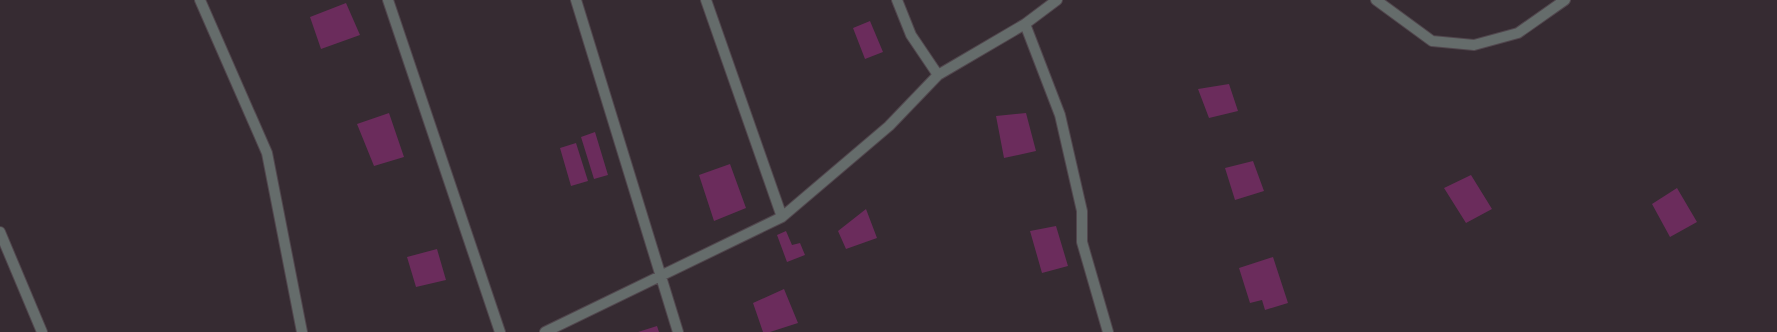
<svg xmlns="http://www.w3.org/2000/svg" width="1777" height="332" font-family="'PT Sans',sans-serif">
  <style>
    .building { fill: #6b2c5c }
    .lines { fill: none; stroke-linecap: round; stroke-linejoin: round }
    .street-casing { stroke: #51464d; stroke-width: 12 }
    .street { stroke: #656c6b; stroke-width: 10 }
  </style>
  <rect width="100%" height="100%" fill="#362b32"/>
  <path class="building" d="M346 3 360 35 321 49 310 17Z
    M870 21 883 52 865 59 853 28Z
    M1229 84 1238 111 1209 118 1198 89Z
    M389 113 404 157 374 166 357 124Z
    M1026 113 1036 151 1004 158 996 116Z
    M595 132 608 175 594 179 581 137Z
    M576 143 588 181 571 186 560 148Z
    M1253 161 1264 191 1235 200 1225 168Z
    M730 164 746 208 714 221 699 175Z
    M1471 175 1492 209 1466 223 1444 188Z
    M1677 188 1697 222 1670 237 1652 204Z
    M866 209 877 238 846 249 838 231Z
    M1056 226 1068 266 1042 273 1030 231Z
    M786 231 792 245 800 243 805 255 787 262 777 235Z
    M437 249 446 280 416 287 407 257Z
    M1273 257 1288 303 1265 310 1262 300 1250 303 1239 268Z
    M784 289 798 323 770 332H763L753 303Z
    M657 326 659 332H638Z"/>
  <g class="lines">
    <defs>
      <path id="street" d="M200 0 267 153 302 332
        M388 0 500 332
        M576 0 678 332
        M706 0 782 217
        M897 0 911 35 938 75
        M1376 0 1432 41 1474 45 1518 33 1565 0
        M1025 24 1060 115 1082 211V242L1108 332
        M0 232 42 332
        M545 332 782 217 889 126 938 75 1025 24 1057 0"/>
    </defs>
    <use href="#street" class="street-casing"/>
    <use href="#street" class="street"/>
  </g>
</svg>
